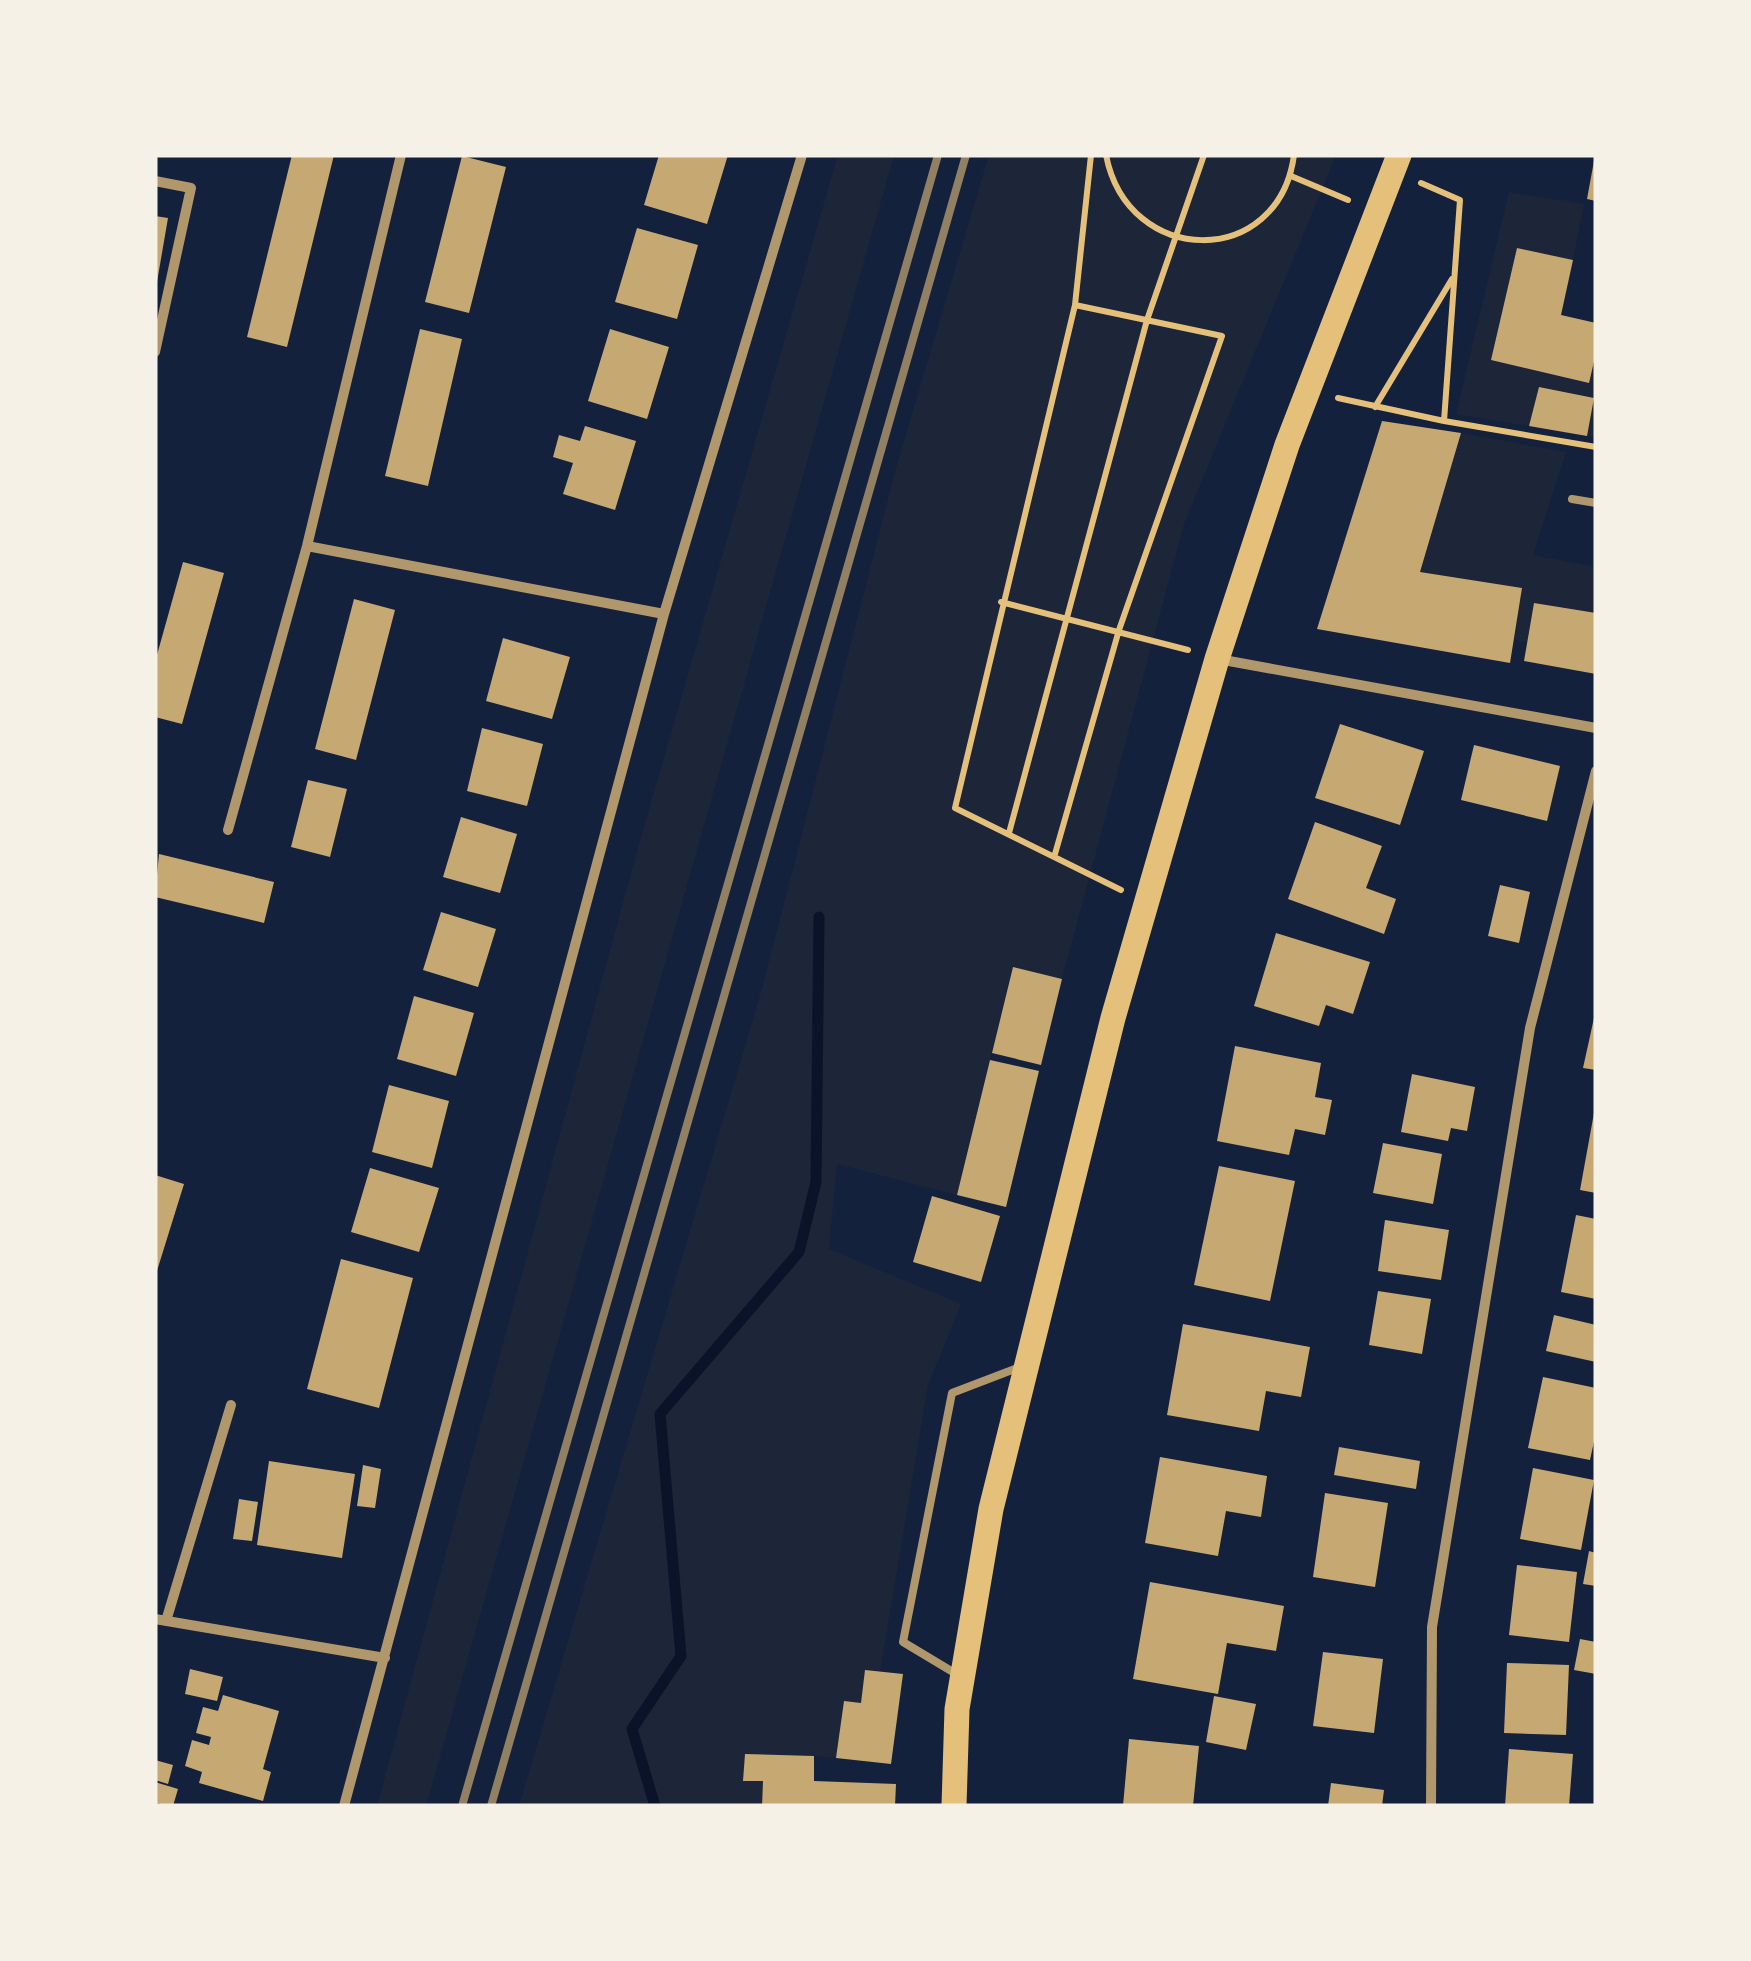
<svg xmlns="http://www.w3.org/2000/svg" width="1751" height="1961" font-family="'Nunito Sans',sans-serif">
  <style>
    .green { fill: #1d2539 }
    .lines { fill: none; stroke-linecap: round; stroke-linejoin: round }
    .stream { stroke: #0b132b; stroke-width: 11 }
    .building { fill: #c6a872 }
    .path { stroke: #e5c07b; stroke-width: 6 }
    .service { stroke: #b1986c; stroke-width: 8 }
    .minor { stroke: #b1986c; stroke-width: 10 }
    .primary { stroke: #e5c07b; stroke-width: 25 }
    .rail { stroke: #918062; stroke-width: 8 }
  </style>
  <rect width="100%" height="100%" fill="#14213d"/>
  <path class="green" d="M838 155H894L426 1806H377L639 844Z
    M989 155H1336L1184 524 1062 979 1012 968 957 1195 837 1164 829 1249 961 1304 928 1385 880 1672 865 1670 861 1703 844 1702 836 1758 814 1756 763 1781 762 1806H519L762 989 896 468Z
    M1509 192 1584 204 1573 260 1517 248 1491 360 1588 383 1596 353V438L1587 436 1593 398 1540 387 1529 426 1456 414Z
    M1461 433 1566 452 1533 555 1596 567V613L1534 603 1527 642 1514 640 1522 588 1420 572Z"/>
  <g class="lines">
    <path class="stream" d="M655 1806 632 1729 681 1656 660 1414 799 1252 816 1182 819 917"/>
  </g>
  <path class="building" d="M292 155H334L287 347 247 337Z
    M659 155H728L707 224 644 205Z
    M462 156 506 167 469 313 425 302Z
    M1594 161H1596V201L1587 199Z
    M155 216 168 218 157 282H155Z
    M637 228 698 245 677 319 615 302Z
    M1517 248 1573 260 1561 315 1596 323V353L1589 383 1491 360Z
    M420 329 462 339 428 486 385 476Z
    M610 329 669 347 647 419 588 401Z
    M1539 387 1594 398 1587 436 1529 426Z
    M1382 421 1461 433 1420 572 1522 588 1510 663 1317 629Z
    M585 426 636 441 615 510 563 494 573 463 553 457 559 435 580 441Z
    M183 562 224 573 182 724 155 717V662Z
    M354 599 395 610 356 760 315 749Z
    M1534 603 1596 613V674L1524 661Z
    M503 638 570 657 552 719 486 701Z
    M1340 724 1424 751 1400 825 1315 798Z
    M482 728 543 744 527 806 467 791Z
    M1474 745 1560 766 1547 821 1461 800Z
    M308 780 347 789 330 857 291 847Z
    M461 817 517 834 500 893 443 877Z
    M1315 822 1382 846 1366 888 1396 899 1384 934 1288 899Z
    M159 854 274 882 264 923 155 897Z
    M1500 885 1530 892 1519 943 1488 936Z
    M441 912 496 929 478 987 423 970Z
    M1276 933 1370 962 1353 1014 1326 1005 1319 1026 1254 1006Z
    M1013 967 1062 979 1041 1065 992 1053Z
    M414 996 474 1013 456 1076 397 1059Z
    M1594 1018 1596 1019V1070L1583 1068Z
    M1235 1046 1321 1063 1315 1097 1332 1100 1325 1135 1295 1129 1289 1155 1217 1141Z
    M990 1060 1039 1071 1006 1207 957 1195Z
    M1412 1074 1475 1087 1467 1131 1451 1128 1448 1141 1401 1132Z
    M389 1085 449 1101 432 1168 372 1152Z
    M1594 1113H1596V1193L1580 1190Z
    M1383 1143 1442 1154 1433 1204 1373 1193Z
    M1219 1166 1295 1181 1270 1301 1194 1285Z
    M370 1168 439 1188 419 1252 351 1232Z
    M155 1175 184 1184 156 1274H155Z
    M932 1196 1000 1216 981 1282 913 1262Z
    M1576 1215 1596 1219V1299L1561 1292Z
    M1385 1220 1449 1230 1441 1280 1378 1271Z
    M341 1259 413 1278 379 1408 307 1389Z
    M1378 1291 1431 1299 1422 1354 1369 1345Z
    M1554 1315 1596 1325V1362L1546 1351Z
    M1183 1324 1310 1347 1301 1397 1266 1391 1259 1431 1167 1415Z
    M1543 1377 1596 1388V1432L1590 1460 1528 1448Z
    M1339 1447 1420 1461 1416 1489 1334 1475Z
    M1160 1457 1267 1476 1261 1517 1226 1511 1218 1556 1145 1543Z
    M269 1461 355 1474 342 1558 257 1545Z
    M363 1465 381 1469 375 1508 357 1506Z
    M1533 1468 1594 1480 1581 1550 1520 1539Z
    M1325 1493 1388 1503 1375 1587 1313 1577Z
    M239 1499 258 1502 252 1541 233 1539Z
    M1589 1551 1596 1553V1586L1583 1584Z
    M1517 1565 1577 1572 1569 1642 1509 1635Z
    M1150 1582 1284 1606 1276 1651 1227 1643 1218 1694 1133 1679Z
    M1580 1639 1596 1642V1674L1574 1670Z
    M1323 1652 1383 1659 1374 1733 1313 1726Z
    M1507 1663 1569 1665 1566 1735 1504 1733Z
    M190 1669 223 1677 217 1701 185 1694Z
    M865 1670 903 1674 891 1764 836 1758 844 1701 861 1703Z
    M223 1695 279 1711 263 1769 271 1772 263 1801 199 1783 202 1772 185 1766 192 1740 209 1745 211 1737 196 1733 203 1707 218 1711Z
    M1214 1696 1256 1704 1246 1750 1206 1742Z
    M1129 1739 1199 1746 1193 1806H1123Z
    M1509 1749 1573 1754 1569 1806H1505Z
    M745 1754 814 1756V1781L896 1784 895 1806H762L763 1781H743Z
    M155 1760 173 1765 168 1784 155 1780Z
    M155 1782 178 1789 173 1806 155 1803Z
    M1331 1783 1384 1790 1382 1806H1328Z"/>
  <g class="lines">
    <path class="path" d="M1106 155C1128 268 1279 269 1294 155
      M1291 176 1348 200
      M1075 305 1091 155
      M1338 398 1444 421 1460 200 1421 183
      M1375 407 1452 279
      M1444 421 1596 447
      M1001 602 1188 650
      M1009 833 1147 320 1204 155
      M1055 854 1119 630 1222 336 1075 305 955 808 1121 890"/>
    <path class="service" d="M1572 499 1596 503
      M958 1675 903 1642 952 1393 1020 1367"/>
    <path class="minor" d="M155 181 191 188 155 352
      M307 546 664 614
      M1218 659 1596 728
      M228 830 307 546 401 155
      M155 1619 385 1658
      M166 1621 231 1405
      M344 1806 664 614 802 155
      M1431 1806 1432 1627 1530 1028 1596 771"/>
    <path class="primary" d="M954 1806 957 1709 991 1509 1113 1018 1217 659 1287 445 1399 155"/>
    <path class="rail" d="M462 1806 938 155
      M491 1806 966 155"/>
  </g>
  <rect width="1751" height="1961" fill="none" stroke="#f6f1e7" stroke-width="315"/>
</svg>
